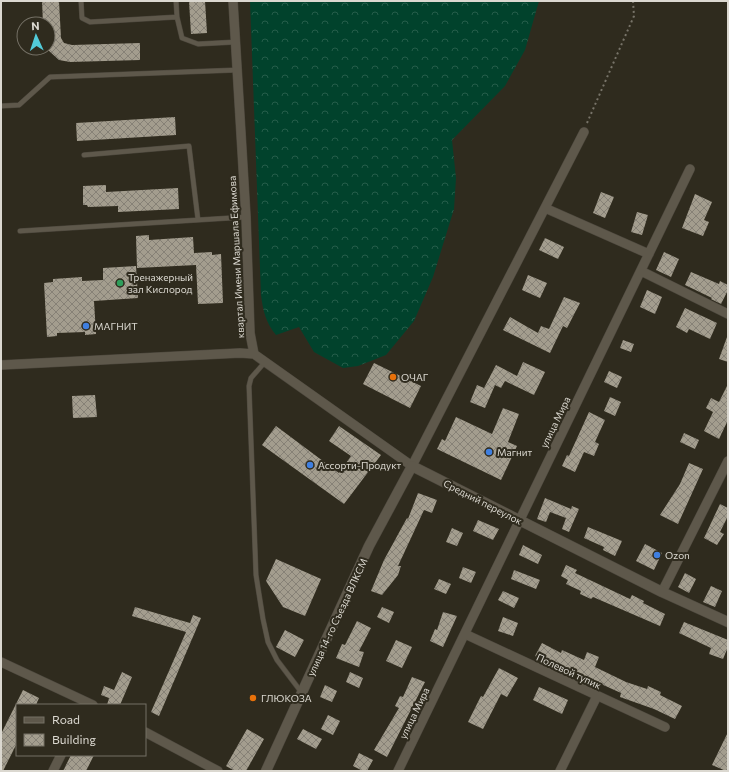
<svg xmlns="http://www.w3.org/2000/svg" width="729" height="772" font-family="Commissioner,sans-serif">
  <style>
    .forest { fill: url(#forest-crowns) }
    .building { fill: url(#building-cross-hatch) }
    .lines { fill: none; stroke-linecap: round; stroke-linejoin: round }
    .service-casing { stroke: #4b463c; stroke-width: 5.5 }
    .minor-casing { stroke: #4b463c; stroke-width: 10 }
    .tertiary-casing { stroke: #4b463c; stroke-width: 11 }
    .path { stroke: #787469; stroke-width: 2; stroke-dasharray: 2 3; stroke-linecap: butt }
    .service { stroke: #5e584b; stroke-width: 4.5 }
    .minor { stroke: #5e584b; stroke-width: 9 }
    .tertiary { stroke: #5e584b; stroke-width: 10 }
    .leisure-dot { fill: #2e9e5b; stroke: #2f2b1e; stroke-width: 1.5 }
    .shop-dot { fill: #3f7fe0; stroke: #2f2b1e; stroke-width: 1.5 }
    .food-dot { fill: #e8710a; stroke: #2f2b1e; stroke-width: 1.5 }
    .labels { text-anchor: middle; stroke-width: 4; stroke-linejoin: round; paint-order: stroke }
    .street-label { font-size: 10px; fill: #dbd8d0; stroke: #2f2b1e }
    .poi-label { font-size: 10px; fill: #dbd8d0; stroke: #2f2b1e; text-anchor: start }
  </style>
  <defs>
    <pattern id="forest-crowns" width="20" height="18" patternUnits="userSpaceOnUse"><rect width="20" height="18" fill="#01422c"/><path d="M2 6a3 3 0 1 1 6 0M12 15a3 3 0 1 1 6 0" fill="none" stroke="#255d4a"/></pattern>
    <pattern id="building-cross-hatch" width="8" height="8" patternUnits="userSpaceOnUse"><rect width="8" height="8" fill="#a39d8e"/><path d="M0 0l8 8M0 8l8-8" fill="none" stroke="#868176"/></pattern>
  </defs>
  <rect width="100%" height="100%" fill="#2f2b1e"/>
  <path class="forest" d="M250 1H539L525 50 505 86 452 140 456 178 454 209 433 277 414 321 386 355 358 366 343 368 314 352 299 327 276 335C266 323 263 311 261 295Z"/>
  <path class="building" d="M42 1H59L61 38 64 43 72 45 140 43V60L70 62 59 60 48 50V24H43Z
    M189 1H205L207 33 191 34Z
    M175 117 176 135 77 141 76 123Z
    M106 185V192L178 188 179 209 118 212V206L88 207 87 205H83V186Z
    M601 192 614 197 605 218 593 213Z
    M695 194 712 202 704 220 709 222 703 236 682 228Z
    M637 212 648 215 642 235 631 232Z
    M149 235V240L193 237 194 253 212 252V255L221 254 223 303 198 304 196 265 137 268 136 236Z
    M545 238 564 247 558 259 539 250Z
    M664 252 679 259 671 277 656 270Z
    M136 266 138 298 94 301 96 334 85 335V332L57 333V336L47 337 44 283 53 282V279L82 277V281L103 280V268Z
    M691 272 719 284 720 281 728 285V290L721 304 711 299 712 298 685 285Z
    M528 275 547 283 540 298 522 290Z
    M647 290 662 297 655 314 640 307Z
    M564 297 580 303 567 328 563 326 550 353 503 330 510 317 538 333 541 326 549 329Z
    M685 308 717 323 710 339 689 329 687 333 676 327Z
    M727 337H728V362L719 359Z
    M623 340 634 344 631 352 620 348Z
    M523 362 545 372 534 395 505 381 501 388 495 385 485 408 470 402 477 385 484 388 496 365 517 376Z
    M374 363 421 386 410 408 363 384Z
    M609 371 622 377 617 388 604 382Z
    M728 384V420L719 439 704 431 713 412 706 408 711 398 719 402Z
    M95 395 97 417 73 418 72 396Z
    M610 397 621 402 615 416 604 411Z
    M503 408 519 414 508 442 517 446 501 480 437 449 442 439 445 441 456 417 492 434Z
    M589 412 605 420 595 442 599 444 594 456 584 452 575 472 562 466 567 455 569 456Z
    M276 426 339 473 351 456 329 441 339 426 381 455 344 504 262 445Z
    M684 433 699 440 695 449 680 442Z
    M689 463 703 469 678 524 660 515 680 484Z
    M418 493 437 500 432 513 424 510 398 566H401L398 575 382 595 371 591 384 560 407 518 408 519Z
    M545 498 571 509 572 506 579 509 569 532 562 529 566 518 550 512 546 522 537 519Z
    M720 504 728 508V516L720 532 724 534 717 545 704 538Z
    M478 520 499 529 493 540 473 531Z
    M588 527 622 541 615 556 603 550 604 547 584 538Z
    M452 528 463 533 457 546 446 542Z
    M645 544 662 553 654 570 636 561Z
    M523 545 542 555 538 564 519 555Z
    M276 559 321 579 305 616 283 607 266 581Z
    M566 565 577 570 575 573 630 599 632 595 644 601 643 603 665 614 660 626 593 597 591 599 580 594 581 591 566 584 568 580 561 576Z
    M463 567 476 572 471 583 459 578Z
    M514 570 540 580 536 589 511 579Z
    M685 573 696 579 689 593 678 587Z
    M439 579 451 584 446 594 434 589Z
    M711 586 722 591 715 607 703 602Z
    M503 591 519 598 514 608 498 600Z
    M135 607 190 623 193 615 201 618 159 716 151 712 186 632 132 616Z
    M382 607 394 612 389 623 377 617Z
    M443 612 457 616 443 647 430 641 435 629 437 630Z
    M503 617 518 623 513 636 498 631Z
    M357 621 371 628 359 651 364 652 359 667 336 658 342 644 345 645Z
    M684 622 728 640V647L723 659 709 654 711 648 679 633Z
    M285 630 304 640 295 657 276 647Z
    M396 640 412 647 402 668 386 661Z
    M542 643 561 653 562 650 584 660 587 652 599 657 595 667 626 682 647 689 648 686 661 692 660 695 682 706 675 719 654 709 620 697 621 693 590 679 555 667 535 656Z
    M499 668 518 678 507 697 501 694 483 729 468 722 481 696 483 697Z
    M122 672 132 677 120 705H107L109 698 101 695 104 686 114 690Z
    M350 672 363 678 359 688 346 682Z
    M412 677 425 682 387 757 374 750 399 708 395 706 400 696 403 697Z
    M325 685 337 691 332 702 320 697Z
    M539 687 568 700 562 714 533 700Z
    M23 690 39 698 36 705H17V743L3 771H1V734Z
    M328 715 340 721 333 735 321 729Z
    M247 729 264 739 246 771H235L226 766Z
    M303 729 322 739 316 749 297 739Z
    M728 732V771H726L712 765Z
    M359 753 373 760 367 771H363L353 766Z
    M71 755H94L86 771H63Z"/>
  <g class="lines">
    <defs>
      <path id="service" d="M81 1 82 18 90 22 177 17
        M176 1 177 17 182 38 198 44 236 42
        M1 106 19 105 50 77 237 70
        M84 155 189 146 198 220
        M20 231 246 217
        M265 362 251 378 249 386 256 575 263 619 268 642 277 660 302 693"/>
      <path id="minor" d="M233 1 246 217 250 333 254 354
        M545 208 649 254
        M641 271 728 314
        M1 365 240 353 254 354 412 466 584 132
        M662 592 728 461
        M465 634 665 727
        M1 662 93 705
        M145 732 218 771
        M53 771 61 755
        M398 771 690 169
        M560 771 597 696"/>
      <path id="tertiary" d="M266 771 369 546 412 466 662 592 728 622"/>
    </defs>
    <use href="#service" class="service-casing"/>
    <use href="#minor" class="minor-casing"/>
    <use href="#tertiary" class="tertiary-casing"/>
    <path class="path" d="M587 123 634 16 633 1"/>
    <use href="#service" class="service"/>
    <use href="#minor" class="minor"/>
    <use href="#tertiary" class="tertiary"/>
  </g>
  <circle class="leisure-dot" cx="120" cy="283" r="4"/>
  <g class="shop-dot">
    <circle cx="86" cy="326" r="4"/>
    <circle cx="489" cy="452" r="4"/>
    <circle cx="310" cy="465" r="4"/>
    <circle cx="657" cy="555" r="4"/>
  </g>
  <g class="food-dot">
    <circle cx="393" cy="377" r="4"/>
    <circle cx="253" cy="698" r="4"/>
  </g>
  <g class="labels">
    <g class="street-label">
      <text transform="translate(236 257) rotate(-93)" y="4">квартал Имени Маршала Ефимова</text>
      <text transform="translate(555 422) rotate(-64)" y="4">улица Мира</text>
      <text transform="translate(483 502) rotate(27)" y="4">Средний переулок</text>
      <text transform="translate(337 617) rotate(-65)" y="4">улица 14-го Съезда ВЛКСМ</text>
      <text transform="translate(569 671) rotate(25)" y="4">Полевой тупик</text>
      <text transform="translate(414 713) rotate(-64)" y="4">улица Мира</text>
    </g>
    <g class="poi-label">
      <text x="128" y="281">Тренажерный<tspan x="128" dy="12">зал Кислород</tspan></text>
      <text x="94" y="330">МАГНИТ</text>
      <text x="401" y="381">ОЧАГ</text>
      <text x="497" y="456">Магнит</text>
      <text x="318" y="469">Ассорти-Продукт</text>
      <text x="665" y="559">Ozon</text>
      <text x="261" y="702">ГЛЮКОЗА</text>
    </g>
  </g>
  <rect width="729" height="772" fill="none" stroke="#dbd8d0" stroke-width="4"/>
  <rect x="16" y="704" width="130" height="52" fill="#2f2b1e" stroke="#747065"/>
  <rect x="24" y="717" width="20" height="6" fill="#5e584b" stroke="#747065"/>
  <text x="52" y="724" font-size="12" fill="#dbd8d0">Road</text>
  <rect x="24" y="734" width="20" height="12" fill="url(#building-cross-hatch)" stroke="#747065"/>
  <text x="52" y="744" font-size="12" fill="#dbd8d0">Building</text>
  <g transform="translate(36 36) rotate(357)"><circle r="19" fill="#2f2b1e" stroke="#747065"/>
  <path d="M0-3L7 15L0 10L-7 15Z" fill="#52cbd9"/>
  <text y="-6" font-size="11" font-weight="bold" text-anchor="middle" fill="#dbd8d0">N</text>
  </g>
</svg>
